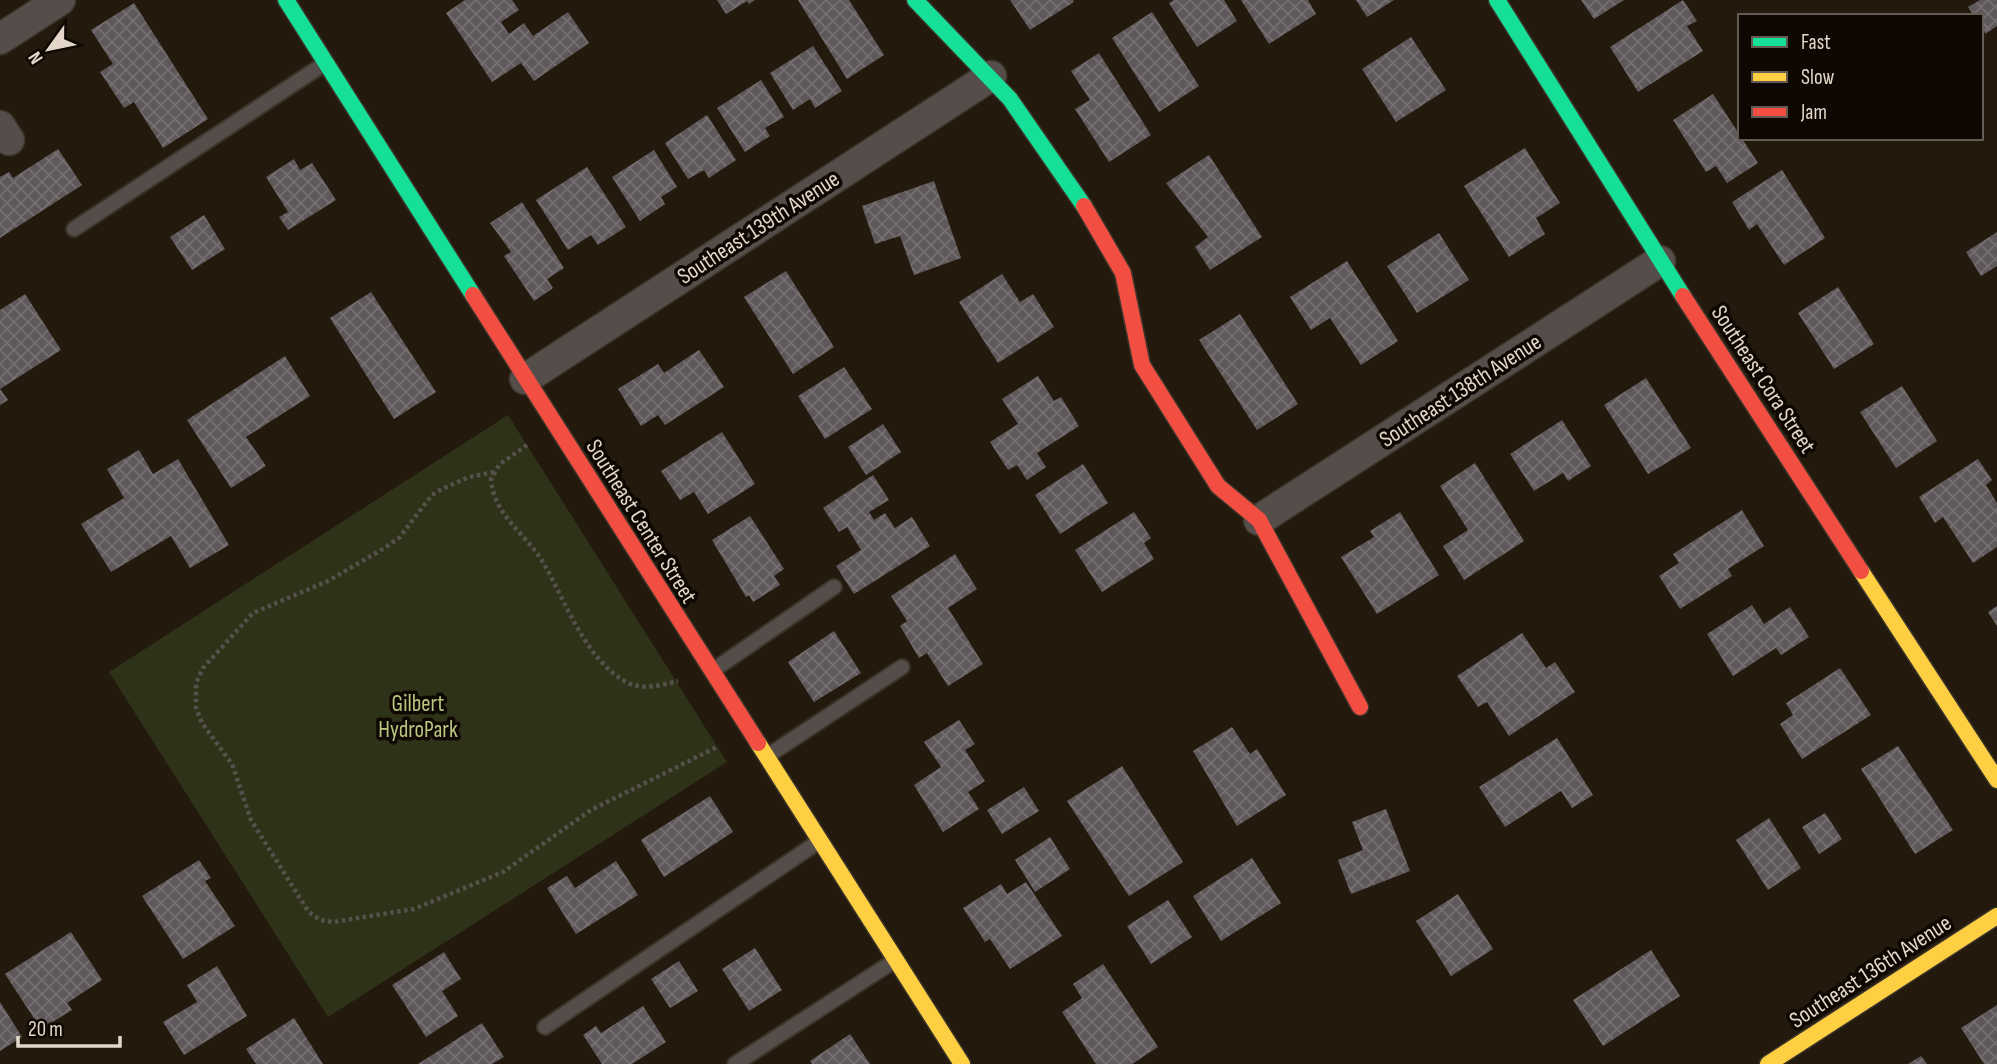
<svg xmlns="http://www.w3.org/2000/svg" width="1997" height="1064" font-family="'Sofia Sans Condensed',sans-serif">
  <style>
    .park { fill: #2e3218 }
    .building { fill: url(#building-cross-hatch) }
    .lines { fill: none; stroke-linecap: round; stroke-linejoin: round }
    .lane-casing { stroke: #3c3429; stroke-width: 18 }
    .street-casing { stroke: #3c3429; stroke-width: 33 }
    .fast-casing { stroke: #3c3429; stroke-width: 19 }
    .slow-casing { stroke: #3c3429; stroke-width: 19 }
    .jam-casing { stroke: #3c3429; stroke-width: 19 }
    .path { stroke: #57514b; stroke-width: 4.5; stroke-dasharray: 3.5 3.5; stroke-linecap: butt }
    .lane { stroke: #544d4a; stroke-width: 14 }
    .street { stroke: #544d4a; stroke-width: 30 }
    .fast { stroke: #16e098; stroke-width: 16 }
    .slow { stroke: #ffcf43; stroke-width: 16 }
    .jam { stroke: #f24e42; stroke-width: 16 }
    .labels { text-anchor: middle; stroke-width: 7; stroke-linejoin: round; paint-order: stroke }
    .street-label { font-size: 23px; fill: #e4d7c9; stroke: #0f0802 }
    .park-label { font-size: 23px; fill: #b8c780; stroke: #0f0802 }
  </style>
  <defs>
    <pattern id="building-cross-hatch" width="8" height="8" patternUnits="userSpaceOnUse" patternTransform="scale(1.75)"><rect width="8" height="8" fill="#5e585b"/><path d="M0 0l8 8M0 8l8-8" fill="none" stroke="#756f71"/></pattern>
  </defs>
  <rect width="100%" height="100%" fill="#231a0d"/>
  <path class="park" d="M508 415 727 762 328 1017 109 672Z"/>
  <path class="building" d="M465 0H512L519 10 501 22 509 34 524 23 533 36 568 12 589 43 534 81 521 63 492 82 446 13Z
    M717 0H755L749 4 747 1 726 14Z
    M798 0H849L884 55 847 79Z
    M1010 0H1073L1074 2 1030 30Z
    M1174 0H1224L1237 21 1197 47 1169 3Z
    M1241 0H1308L1316 14 1269 44Z
    M1356 0H1394L1367 17Z
    M1581 0H1624L1594 19Z
    M1683 0 1697 21 1687 26 1703 51 1638 92 1610 47Z
    M1980 0H1997V26L1985 34 1981 16H1974L1968 7Z
    M134 3 208 119 163 148 134 102 124 108 100 72 113 64 91 30Z
    M1152 12 1199 86 1159 112 1112 38Z
    M1411 37 1446 90 1396 122 1362 69Z
    M813 46 842 91 815 108 810 99 793 110 770 73Z
    M1099 53 1151 135 1109 162 1075 109 1090 100 1071 71Z
    M761 80 784 117 765 128 770 136 745 152 717 108Z
    M1713 94 1758 163 1727 183 1716 166 1706 172 1673 120Z
    M707 115 736 160 709 178 704 170 688 179 665 143Z
    M1525 148 1560 203 1536 218 1545 234 1509 257 1464 186Z
    M58 149 82 185 0 238V177L9 172 13 178Z
    M654 150 677 187 661 197 665 204 640 221 612 177Z
    M1209 155 1262 237 1210 270 1195 247 1208 237 1166 183Z
    M294 159 300 170 312 163 336 200 288 230 279 217 288 212 266 177Z
    M587 167 626 227 598 245 591 235 568 250 536 200Z
    M1782 170 1825 238 1784 265 1757 224 1749 230 1732 202Z
    M934 181 961 258 914 275 900 236 875 244 862 206Z
    M522 202 564 268 547 279 553 288 534 301 504 256 511 252 490 223Z
    M204 215 225 249 192 270 170 237Z
    M1997 232V266L1981 276 1966 252Z
    M1439 233 1469 280 1417 313 1387 266Z
    M1347 261 1398 341 1361 365 1330 318 1311 330 1290 297Z
    M786 271 834 347 793 374 744 297Z
    M1002 274 1020 302 1033 294 1054 327 998 363 959 302Z
    M1838 287 1874 344 1834 369 1798 313Z
    M371 292 436 392 394 419 330 318Z
    M25 294 61 350 0 389 8 400 0 405V310Z
    M1240 314 1298 404 1257 430 1199 340Z
    M699 350 724 387 665 425 658 415 641 426 618 389 658 364 664 373Z
    M285 356 310 396 246 437 266 466 231 488 187 420Z
    M844 367 872 409 825 439 798 396Z
    M1038 376 1054 401 1061 397 1079 426 1037 453 1046 467 1027 480 1017 465 1008 470 990 442 1018 424 1002 399Z
    M1646 378 1691 448 1648 474 1604 405Z
    M1902 386 1937 441 1896 468 1860 412Z
    M1562 420 1591 466 1568 481 1563 473 1534 491 1510 454Z
    M883 424 901 452 866 475 848 447Z
    M722 432 755 484 708 514 694 492 680 500 661 471Z
    M139 450 153 474 178 459 229 545 190 568 171 536 111 572 81 524 124 498 107 469Z
    M1978 459 1992 480 1986 485 1997 503V547L1973 563 1943 517 1935 523 1919 497Z
    M1475 463 1524 541 1464 580 1443 546 1468 530 1440 486Z
    M1083 464 1108 503 1060 534 1035 495Z
    M873 475 889 500 869 512 874 520 885 513 895 528 912 517 930 546 854 594 836 566 861 550 847 527 839 532 823 508Z
    M1742 510 1764 546 1728 569 1732 576 1680 609 1659 576 1679 563 1673 554Z
    M1134 512 1151 538 1144 543 1154 559 1102 592 1075 550Z
    M1400 512 1439 575 1377 614 1341 557 1374 537 1370 531Z
    M750 516 784 569 774 576 780 585 753 602 749 595 746 597 712 540Z
    M955 554 977 589 948 608 983 664 948 686 927 653 919 658 900 626 907 621 891 596Z
    M1752 605 1764 624 1790 607 1809 637 1781 655 1776 648 1733 676 1707 634Z
    M1997 606V626L1988 612Z
    M834 631 861 673 814 702 788 662Z
    M1522 633 1546 668 1555 662 1575 692 1509 736 1487 702 1478 707 1457 676Z
    M1840 668 1871 715 1802 759 1780 724 1793 715 1786 703Z
    M959 720 975 744 965 750 985 781 968 792 979 809 943 832 914 785 941 767 924 742Z
    M1232 727 1250 754 1257 749 1286 795 1237 826 1193 751Z
    M1557 738 1593 795 1572 808 1561 791 1505 827 1479 787Z
    M1898 746 1953 830 1915 854 1861 769Z
    M1122 766 1183 862 1129 896 1067 801Z
    M1024 787 1039 811 1002 834 987 810Z
    M710 796 733 832 664 877 641 840Z
    M1386 809 1410 871 1351 894 1338 860 1363 850 1352 822Z
    M1825 813 1842 839 1819 854 1802 827Z
    M1769 818 1801 868 1768 890 1736 840Z
    M1050 837 1070 869 1035 892 1015 860Z
    M1252 858 1281 903 1221 941 1193 896Z
    M199 860 211 878 205 881 235 926 183 959 142 896Z
    M616 861 638 895 576 934 547 888 567 876 575 888Z
    M1026 882 1062 936 1010 969 990 939 985 942 963 908 1001 884 1007 894Z
    M1458 894 1493 949 1451 976 1416 921Z
    M1168 900 1192 937 1151 964 1127 926Z
    M71 932 102 980 67 1003 72 1010 41 1029 5 974Z
    M755 948 782 990 749 1011 722 969Z
    M1651 950 1680 996 1603 1046 1573 1000Z
    M444 952 461 979 442 991 458 1016 426 1037 392 985Z
    M679 961 698 991 670 1008 651 979Z
    M1103 964 1158 1047 1132 1064H1096L1062 1012 1082 998 1073 984Z
    M217 966 247 1016 184 1055 163 1022 197 1002 187 985Z
    M0 1002 22 1037 0 1051Z
    M1997 1005V1064H1984L1961 1028Z
    M643 1006 666 1042 632 1064H602L583 1035 596 1026 601 1033Z
    M294 1018 323 1064H256L246 1049Z
    M482 1023 504 1057 492 1064H418Z
    M850 1034 870 1064H812L810 1061Z
    M1921 1056 1927 1064H1908Z"/>
  <g class="lines">
    <defs>
      <path id="lane" d="M74 229 324 64
        M715 669 834 587
        M769 755 902 667
        M545 1027 818 842
        M735 1064 894 961"/>
      <path id="street" d="M0 39 60 0
        M0 126 9 140
        M525 379 991 76
        M1259 520 1660 261"/>
      <path id="fast" d="M286 0 473 295
        M915 0 1010 99 1084 206
        M1497 0 1683 296"/>
      <path id="slow" d="M1861 571 1997 780
        M758 743 962 1064
        M1768 1064 1997 916"/>
      <path id="jam" d="M1084 206 1123 273 1142 365 1218 486 1259 520 1360 707
        M473 295 758 743
        M1683 296 1861 571"/>
    </defs>
    <use href="#lane" class="lane-casing"/>
    <use href="#street" class="street-casing"/>
    <use href="#fast" class="fast-casing"/>
    <use href="#slow" class="slow-casing"/>
    <use href="#jam" class="jam-casing"/>
    <path class="path" d="M527 445 500 464 491 479C494 517 527 534 544 564 566 602 585 659 626 682 643 691 661 685 678 681
      M494 472 469 477 442 489 432 495 399 538 386 547 328 581 253 613 203 668 196 683V708L202 723 232 764 251 820 308 911 320 920 333 922 414 909 503 872 591 810 719 746"/>
    <use href="#lane" class="lane"/>
    <use href="#street" class="street"/>
    <use href="#fast" class="fast"/>
    <use href="#slow" class="slow"/>
    <use href="#jam" class="jam"/>
  </g>
  <g class="labels">
    <g class="street-label">
      <text transform="translate(758 227) rotate(-33)" y="8">Southeast 139th Avenue</text>
      <text transform="translate(1764 379) rotate(57)" y="8">Southeast Cora Street</text>
      <text transform="translate(1460 390) rotate(-33)" y="8">Southeast 138th Avenue</text>
      <text transform="translate(642 521) rotate(58)" y="8">Southeast Center Street</text>
      <text transform="translate(1870 971) rotate(-33)" y="8">Southeast 136th Avenue</text>
    </g>
    <g class="park-label">
      <text x="418" y="711">Gilbert<tspan x="418" dy="26">HydroPark</tspan></text>
    </g>
  </g>
  <rect x="1738" y="14" width="245" height="126" fill="#0f0802" stroke="#645b52" stroke-width="2"/>
  <rect x="1752" y="37" width="35" height="10" fill="#16e098" stroke="#645b52" stroke-width="2"/>
  <text x="1801" y="49" font-size="21" fill="#e4d7c9">Fast</text>
  <rect x="1752" y="72" width="35" height="10" fill="#ffcf43" stroke="#645b52" stroke-width="2"/>
  <text x="1801" y="84" font-size="21" fill="#e4d7c9">Slow</text>
  <rect x="1752" y="107" width="35" height="10" fill="#f24e42" stroke="#645b52" stroke-width="2"/>
  <text x="1801" y="119" font-size="21" fill="#e4d7c9">Jam</text>
  <g transform="translate(49 49) rotate(237)" stroke="#0f0802" stroke-width="5" paint-order="stroke">
  <path d="M0-5L12 26L0 18L-12 26Z" fill="#e4d7c9"/>
  <text y="-10" font-size="19" font-weight="bold" text-anchor="middle" fill="#e4d7c9">N</text>
  </g>
  <path d="M18 1036v10h102v-10" fill="none" stroke="#e4d7c9" stroke-width="3.5"/>
  <text x="28" y="1036" font-size="21" fill="#e4d7c9" stroke="#0f0802" stroke-width="5" paint-order="stroke">20 m</text>
</svg>
